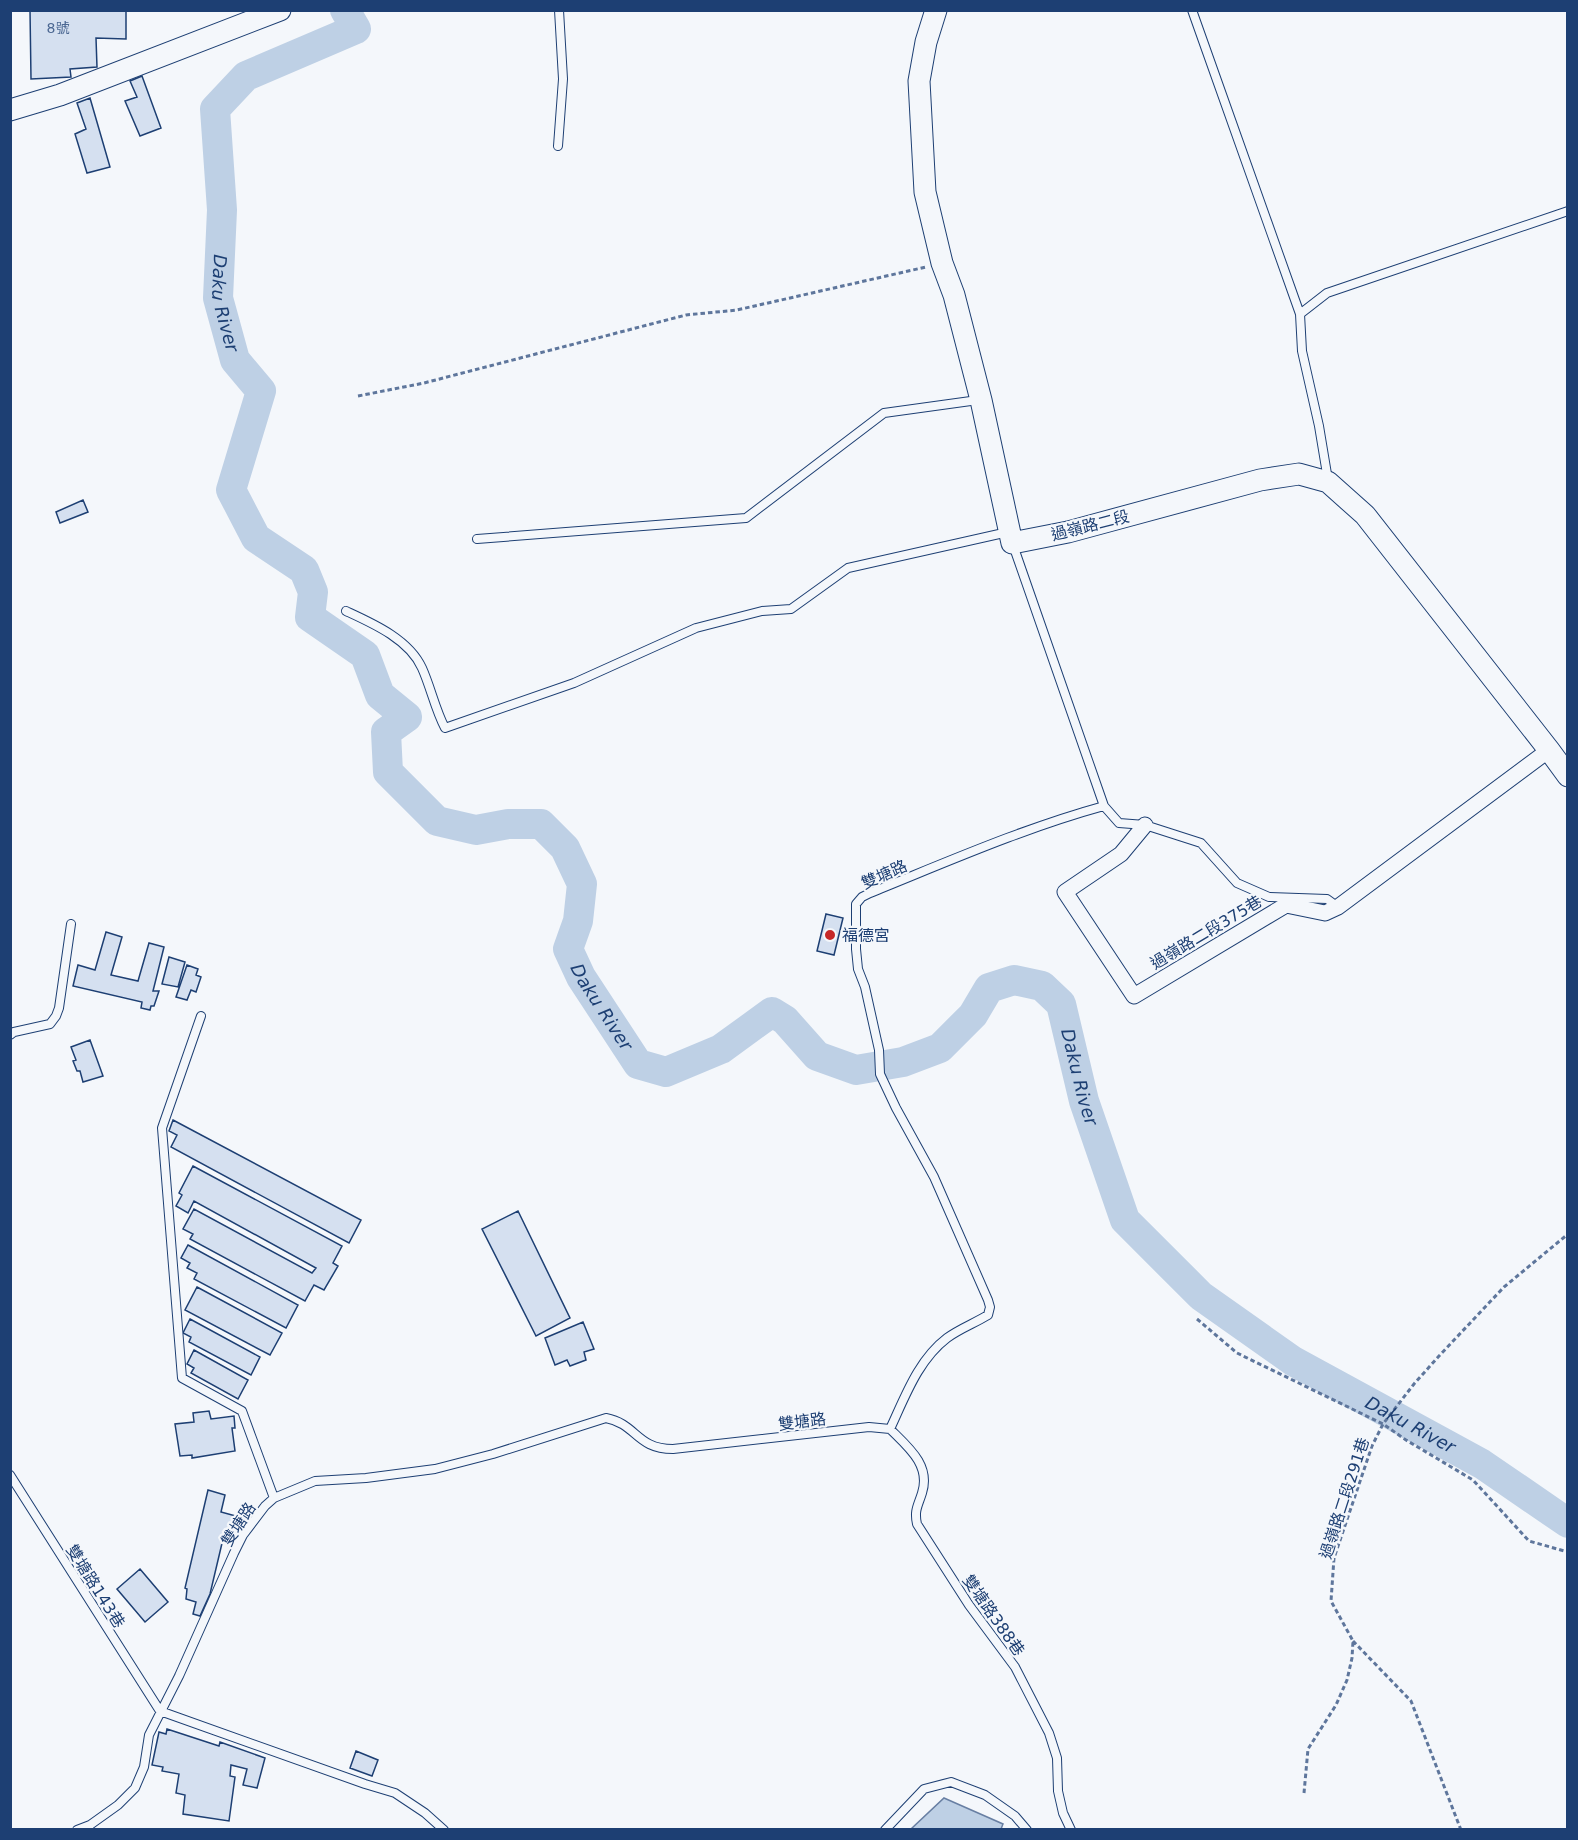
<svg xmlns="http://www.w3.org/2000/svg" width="1578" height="1840" font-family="'DejaVu Sans','Noto Sans TC',sans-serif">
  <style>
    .water { fill: #bed0e5; stroke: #687fa3; stroke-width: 1.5 }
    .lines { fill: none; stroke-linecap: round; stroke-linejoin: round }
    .river { stroke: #bed0e5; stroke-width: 30 }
    .building { fill: #d5e0f0; stroke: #1d3f73; stroke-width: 1.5 }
    .lane-casing { stroke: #1d3f73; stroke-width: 10 }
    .street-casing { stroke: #1d3f73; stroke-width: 17 }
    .secondary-casing { stroke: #1d3f73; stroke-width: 23 }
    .path { stroke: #5e769c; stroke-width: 3; stroke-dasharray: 4.5 3; stroke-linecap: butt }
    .lane { stroke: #f4f7fb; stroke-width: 8 }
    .street { stroke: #f4f7fb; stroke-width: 15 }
    .secondary { stroke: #f4f7fb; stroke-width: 21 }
    .poi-dot { fill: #c62828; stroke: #f4f7fb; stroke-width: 2 }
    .labels { text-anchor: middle; stroke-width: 4.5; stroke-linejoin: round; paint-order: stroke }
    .number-label { font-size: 14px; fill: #4b6792 }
    .street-label { font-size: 16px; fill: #1d3f73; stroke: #f4f7fb }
    .poi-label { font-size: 16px; fill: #1d3f73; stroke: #f4f7fb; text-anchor: start }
    .water-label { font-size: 18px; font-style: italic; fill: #1d3f73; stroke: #f4f7fb }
  </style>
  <rect width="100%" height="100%" fill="#f4f7fb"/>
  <path class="water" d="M944 1798 1003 1824 1001 1829H911Z"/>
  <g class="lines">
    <path class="river" id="s1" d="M345 10 356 29 246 76 215 109 222 210 218 298 235 360 261 391 231 490 256 538 304 570 313 592 310 617 365 655 380 695 407 717 386 732 388 772 437 821 476 830 508 824H541L565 848 582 884 578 921 568 949 581 977 638 1064 666 1072 721 1049 772 1012 785 1020 817 1056 856 1070 903 1062 940 1048 973 1015 989 988 1014 980 1042 986 1061 1004 1084 1101 1125 1220 1201 1296 1293 1361 1482 1464 1568 1523"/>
  </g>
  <path class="building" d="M30 10H126V39L96 38 97 67 70 69 71 77 31 79Z
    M142 76 161 128 140 136 125 101 137 97 130 81Z
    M90 98 110 167 87 173 75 134 86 129 77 103Z
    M83 500 88 512 60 523 56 512Z
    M826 914 843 918 834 955 817 951Z
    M106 932 122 937 111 975 138 981 149 943 164 947 153 991H159L154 1006H151L150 1010 141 1008 142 1002 73 986 78 965 95 970Z
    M169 957 185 962 178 987 162 984Z
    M187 965 198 969 196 975 201 977 196 992 191 990 187 1000 176 997Z
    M90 1040 103 1076 83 1082 80 1071H77L73 1061 76 1060 71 1047Z
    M173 1120 361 1220 349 1243 171 1147 177 1135 169 1131Z
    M193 1166 342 1246 333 1263 338 1266 324 1290 314 1285 305 1301 190 1239 193 1234 183 1229 194 1209 312 1273 316 1268 194 1201 188 1213 176 1206 182 1195 179 1193Z
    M518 1211 570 1318 536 1336 482 1229Z
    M188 1245 298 1305 286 1328 194 1279 197 1273 187 1268 190 1263 181 1258Z
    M197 1287 282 1333 270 1355 185 1310Z
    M190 1319 260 1357 251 1375 189 1342 191 1337 183 1333Z
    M583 1322 594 1349 584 1352 586 1360 570 1366 567 1360 555 1365 545 1338Z
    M194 1350 248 1380 238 1399 191 1373 194 1368 187 1364Z
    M209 1411 211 1419 234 1416 235 1428H232L235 1451 192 1458V1455L180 1456 175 1424 194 1422 193 1413Z
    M208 1490 225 1495 221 1512 243 1518 232 1542 223 1539 210 1594 200 1616 193 1614 196 1602 186 1599 187 1589 185 1588Z
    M140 1569 168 1602 145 1622 117 1589Z
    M167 1729 219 1746 220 1742 265 1758 257 1788 243 1785 247 1769 231 1765 230 1776 235 1777 229 1821 183 1814 185 1795 176 1793 179 1774 162 1771 163 1767 152 1765 159 1732 166 1734Z
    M356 1751 378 1760 372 1776 350 1768Z"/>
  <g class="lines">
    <defs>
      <path id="lane" d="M1192 10 1300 314
        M558 146 563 79 559 10
        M1328 480 1319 426 1302 351 1300 314 1327 293 1568 211
        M477 539 746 518 884 413 978 400
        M1013 545 1104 806 1119 823 1145 825 1201 843 1237 883 1269 897 1327 899 1338 907
        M346 611C372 623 409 639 422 668 431 688 435 709 445 728L574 683 696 628 762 611 791 609 848 568 1008 532
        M201 1016 162 1128 182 1378 242 1411 274 1498
        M10 1035 14 1032 50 1024 56 1016 59 1008 71 924
        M890 1429C908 1447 931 1465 922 1493 918 1506 914 1510 917 1524L969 1605 1015 1667 1049 1733 1057 1758 1058 1791 1063 1813 1071 1830
        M10 1475 160 1711
        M160 1711 365 1784 395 1793 425 1813 444 1830
        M77 1830 90 1825 118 1805 135 1788 144 1767 149 1735 179 1676 234 1553 243 1535 265 1506 274 1498 315 1481 366 1478 435 1469 493 1454 606 1418C637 1424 636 1449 673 1449L869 1427 890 1429C905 1397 918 1360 947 1338 959 1329 975 1323 988 1315L990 1307 988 1300 934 1177 896 1108 880 1074 879 1050 865 987 858 969 856 949V904L862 897 870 893C947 862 1024 828 1104 806
        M885 1830 924 1789 951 1782 985 1795 1015 1816 1027 1830"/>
      <path id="street" d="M1145 825 1121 854 1065 892 1134 996 1286 905 1325 913 1338 907 1549 750"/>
      <path id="secondary" d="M936 10 926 42 919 81 925 192 942 263 954 295 981 400 1012 543 1068 532 1260 480 1299 474 1328 482 1365 515 1549 750 1568 776
        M10 110 60 95 280 10"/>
    </defs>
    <use href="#lane" class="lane-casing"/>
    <use href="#street" class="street-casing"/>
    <use href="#secondary" class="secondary-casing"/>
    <path class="path" d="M358 396 424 383 686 315 737 310 926 267
      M1197 1319 1237 1353 1383 1424 1406 1440 1473 1480 1529 1541 1568 1552
      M1353 1641 1411 1701 1461 1830
      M1304 1793 1308 1749 1336 1705 1347 1680 1352 1658 1353 1641 1331 1601 1334 1558 1372 1446 1383 1424 1414 1384 1439 1356 1504 1287 1568 1234"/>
    <use href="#lane" class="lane"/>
    <use href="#street" class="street"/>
    <use href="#secondary" class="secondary"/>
  </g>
  <circle class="poi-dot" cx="830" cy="935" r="6"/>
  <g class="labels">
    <g class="number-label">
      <text x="58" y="33">8號</text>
    </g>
    <g class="street-label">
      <text transform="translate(1090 525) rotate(-14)" y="6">過嶺路二段</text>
      <text transform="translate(884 874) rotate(-24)" y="6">雙塘路</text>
      <text transform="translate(1206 932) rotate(-31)" y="6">過嶺路二段375巷</text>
      <text transform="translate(802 1421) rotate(-7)" y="6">雙塘路</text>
      <text transform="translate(1344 1498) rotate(-72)" y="6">過嶺路二段291巷</text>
      <text transform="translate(238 1524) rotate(-57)" y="6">雙塘路</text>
      <text transform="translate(96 1586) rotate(58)" y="6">雙塘路143巷</text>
      <text transform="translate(994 1615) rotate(55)" y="6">雙塘路388巷</text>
    </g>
    <g class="poi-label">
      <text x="842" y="941">福德宮</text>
    </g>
    <g class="water-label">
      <text dy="6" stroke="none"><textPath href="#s1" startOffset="382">Daku River</textPath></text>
      <text dy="6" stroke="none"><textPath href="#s1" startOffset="1338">Daku River</textPath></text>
      <text dy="6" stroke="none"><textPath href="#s1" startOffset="1984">Daku River</textPath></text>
      <text dy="6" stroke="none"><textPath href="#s1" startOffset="2488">Daku River</textPath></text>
    </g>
  </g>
  <rect width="1578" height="1840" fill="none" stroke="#1d3f73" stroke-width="24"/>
</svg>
